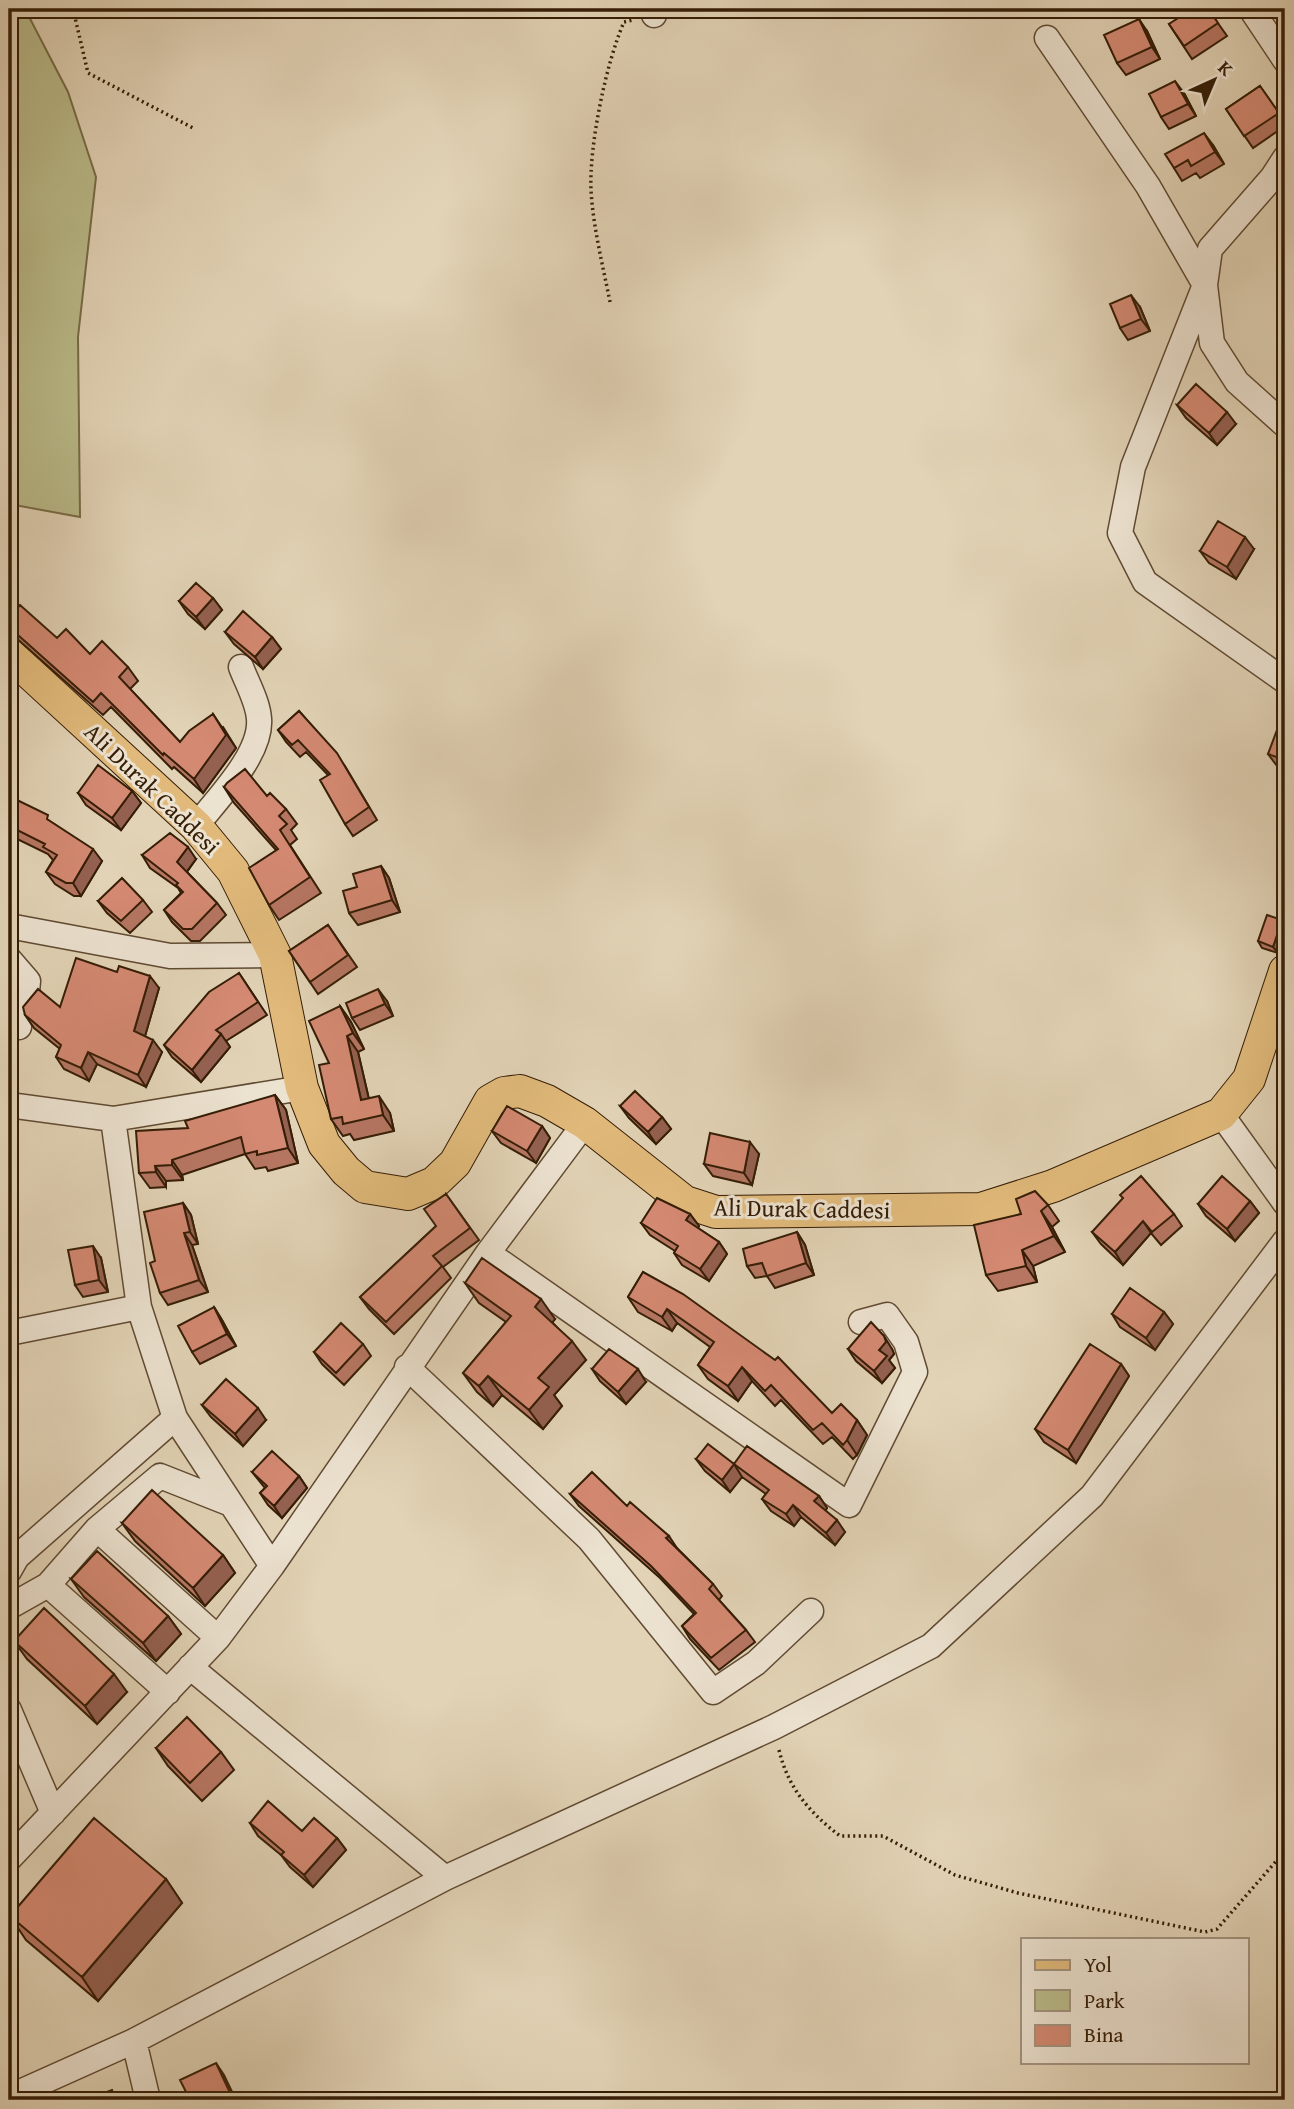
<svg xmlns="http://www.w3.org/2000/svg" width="1294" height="2109" font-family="'Gentium Book Plus',serif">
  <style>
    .green { fill: #baba89; stroke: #786c48; stroke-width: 2 }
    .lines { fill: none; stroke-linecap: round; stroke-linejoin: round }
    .minor-casing { stroke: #604a32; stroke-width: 27 }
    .major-casing { stroke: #351d06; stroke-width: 34 }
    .path { stroke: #351d06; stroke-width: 3.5; stroke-dasharray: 2 3.5; stroke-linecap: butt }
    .minor { stroke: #ece2d0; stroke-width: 24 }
    .major { stroke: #e1ba7b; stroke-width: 32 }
    .wall { fill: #b67662; stroke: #351d06; stroke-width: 2 }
    .shaded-wall { fill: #946050; stroke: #351d06; stroke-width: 2 }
    .building { fill: #d48972; stroke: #351d06; stroke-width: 2 }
    .labels { text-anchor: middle; stroke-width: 6; stroke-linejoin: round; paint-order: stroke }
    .street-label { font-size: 24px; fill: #351d06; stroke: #ece2d0 }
  </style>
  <rect width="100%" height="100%" fill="#e2d3b6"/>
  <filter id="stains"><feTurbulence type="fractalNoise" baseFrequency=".00286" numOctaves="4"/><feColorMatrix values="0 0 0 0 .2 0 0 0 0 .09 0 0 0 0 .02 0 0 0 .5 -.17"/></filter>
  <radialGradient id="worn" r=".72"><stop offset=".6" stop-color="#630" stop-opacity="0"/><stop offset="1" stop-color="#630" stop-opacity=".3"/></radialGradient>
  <path class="green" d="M9 9H25L68 92 96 177 78 337 80 517 9 504Z"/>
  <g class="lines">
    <defs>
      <path id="minor" d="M1251 9 1285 60
        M654 15 656 9
        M1047 38 1148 186 1205 285 1212 343 1237 382 1285 425
        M1285 158 1272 178 1210 249 1205 285 1133 467 1120 533 1145 582 1285 681
        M196 826C217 799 262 754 259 719 258 702 247 683 241 667
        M9 926 170 956 275 955
        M9 959 28 981 26 1002 14 1014 19 1027
        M9 1105 113 1119 302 1088
        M1221 1114 1285 1203
        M113 1119 139 1307 175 1418 272 1566
        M488 1253 849 1505 915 1372 906 1342 887 1315 861 1322
        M9 1333 139 1307
        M407 1367 589 1539 713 1692 756 1663 811 1611
        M97 1529 218 1638
        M9 1571 17 1557 175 1418
        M48 1585 168 1692
        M9 1607 48 1585 97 1529 160 1476 231 1504
        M190 1667 445 1878
        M9 1710 53 1813
        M9 1859 218 1638 272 1566 488 1253 585 1123
        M134 2041 148 2100
        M9 2097 134 2041 445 1878 774 1727 931 1646 1092 1496 1285 1241"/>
      <path id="major" d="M9 654 196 826 233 871 275 955 302 1088 324 1144 346 1171 365 1187 408 1194 434 1183 455 1163 490 1101 504 1093 520 1091 547 1101 585 1123 685 1202 716 1212 981 1209 1053 1186 1221 1114 1249 1079 1285 971"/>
    </defs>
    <use href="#minor" class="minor-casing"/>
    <use href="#major" class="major-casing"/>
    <path class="path" d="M73 9 88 73 195 129
      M610 302C603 266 593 227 591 190 589 146 606 63 624 22L633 20
      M779 1750C788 1788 809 1812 840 1836H883L955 1875 1018 1893 1205 1932 1217 1929 1285 1851"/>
    <use href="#minor" class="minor"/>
    <use href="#major" class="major"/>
  </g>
  <path class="wall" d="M1208 9 1227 36 1192 59 1169 24Z
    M1147 31 1160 59 1126 75 1117 63Z
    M1260 86 1285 122V126L1253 148 1226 109Z
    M1184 93 1196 116 1169 129 1161 117Z
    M1213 145 1224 164 1200 178 1196 173 1182 181 1174 168Z
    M1140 307 1150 331 1128 340 1120 328Z
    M1177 405 1236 424 1217 445 1186 418Z
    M1254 549 1236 579 1209 563 1200 551Z
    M213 598 222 610 205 629 188 614 179 601Z
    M9 618 57 638 90 654 128 667 138 681 130 689 180 742 223 727 236 748 203 793 174 767 172 769 111 707 103 715 14 636 9 629Z
    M225 632 272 637 281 649 263 669 234 644Z
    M299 711 345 766 377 820 353 836 345 824 328 775 306 752 300 757 286 742 278 730Z
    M1285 733V769L1277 766 1268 754Z
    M224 787 267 796 286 809 297 824 291 830 297 839 290 845 321 893 279 920 269 905 276 850 234 803Z
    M132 791 141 803 121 830 86 805 78 793Z
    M9 816 54 824 102 861 81 896H74L55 884 46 872 53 860 48 854 13 837 9 830Z
    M142 855 196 859 187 872 217 903 226 915 200 941H191L172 922 164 910 181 893 178 888 150 868Z
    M381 866 389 878 400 912 358 925 349 913 357 887Z
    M143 900 152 912 130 933 107 913 98 901Z
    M1285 924V929L1278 953 1262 948 1258 941Z
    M328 925 357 967 318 994 289 951Z
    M239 973 267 1015 226 1041 230 1047 201 1082 172 1057 164 1045Z
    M159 988 145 1036 162 1052 146 1087 97 1064 89 1081 64 1069 56 1057 60 1049 34 1028 25 1015 60 1007Z
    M387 1001 393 1016 360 1030 352 1018Z
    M340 1006 351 1022 364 1049 358 1052 369 1099 390 1113 394 1131 354 1140 350 1134 343 1136 331 1119 329 1063Z
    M275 1095 286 1110 298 1163 268 1171 266 1167 255 1169 245 1154 182 1175 183 1180 166 1181V1187L150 1188 139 1173 188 1128Z
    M620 1106 662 1117 671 1129 656 1144 629 1118Z
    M542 1126 550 1138 536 1163 501 1143 492 1131Z
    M759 1154 752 1185 713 1176 704 1164Z
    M446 1194 479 1240 443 1267 451 1278 394 1334 369 1309 360 1297 436 1226Z
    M1250 1201 1259 1213 1235 1241 1206 1216 1198 1204Z
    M183 1203 191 1215 198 1244 192 1245 208 1292 168 1305 160 1293 155 1261Z
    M1048 1205 1059 1221 1052 1227 1065 1252 1033 1266 1037 1282 998 1291 986 1275 1021 1214Z
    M690 1214 699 1226 698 1228 719 1242 727 1254 709 1281 682 1265 674 1253 675 1251 650 1235 641 1223Z
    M1174 1214 1182 1226 1161 1245 1151 1233 1123 1265 1101 1244 1092 1232Z
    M797 1232 805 1245 814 1275 775 1288 767 1276 755 1278 747 1266Z
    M101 1258 108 1292 83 1297 75 1285Z
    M643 1272 832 1413 857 1420 867 1435 857 1455 853 1459 832 1437 823 1444 781 1400 775 1406 752 1381 738 1401 708 1379 698 1365 710 1347 677 1323 672 1331 638 1312 628 1297Z
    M465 1283 555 1319 552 1322 586 1360 554 1395 562 1406 543 1429 502 1395 493 1406 477 1392 463 1373 506 1322 479 1303Z
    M214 1307 222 1320 236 1346 200 1364 192 1352Z
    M1164 1312 1173 1324 1155 1350 1120 1327 1112 1314Z
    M363 1344 371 1356 344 1385 322 1364 314 1352Z
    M848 1349H892L894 1354 889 1360 895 1368 882 1383 856 1361Z
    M1121 1364 1129 1376 1076 1463 1044 1442 1035 1429Z
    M592 1369 646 1382 626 1404 600 1381Z
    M202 1405 266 1420 243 1446 211 1417Z
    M696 1459 734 1464 819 1496 827 1508 825 1511 845 1532 835 1545 801 1517 794 1526 771 1511 762 1499 766 1494 742 1477 730 1492 705 1471Z
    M9 1471 16 1491 9 1494Z
    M252 1472 299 1476 307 1488 282 1518 268 1505 260 1493 265 1488Z
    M570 1494 627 1506 677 1548 713 1584 722 1596 719 1600 746 1630 755 1642 719 1670 690 1639 682 1626 694 1614 660 1578 579 1506Z
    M122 1523 223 1555 235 1573 205 1606 135 1541Z
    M71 1579 168 1616 181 1634 156 1661 84 1597Z
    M14 1641 127 1692 97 1724 27 1659Z
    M156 1748 221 1752 234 1770 202 1801 168 1766Z
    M250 1823 302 1831 337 1838 346 1850 313 1887 290 1867 281 1855 258 1836Z
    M166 1879 182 1903 98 2001 26 1940 10 1916Z"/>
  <path class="shaded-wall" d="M1139 19 1147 31 1160 59 1152 47Z
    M1175 81 1184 93 1196 116 1188 104Z
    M1204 133 1213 145 1224 164 1215 152Z
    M1131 295 1140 307 1150 331 1141 319Z
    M1227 412 1236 424 1217 445 1209 433Z
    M1245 537 1254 549 1236 579 1227 567Z
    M213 598 222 610 205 629 196 617Z
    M272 637 281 649 263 669 255 657Z
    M213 714 236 748 203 793 194 779Z
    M132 791 141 803 121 830 112 818Z
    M188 847 196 859 185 874 177 862Z
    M93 849 102 861 81 896 73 883Z
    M381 866 389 878 400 912 392 900Z
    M1282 920 1285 924V929L1278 953 1273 947Z
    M150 976 159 988 143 1043 134 1031Z
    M378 989 387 1001 393 1016 385 1004Z
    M340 1006 351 1022 364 1049 353 1033Z
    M221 1034 230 1047 201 1082 192 1070Z
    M347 1036 358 1052 373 1117 361 1100Z
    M153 1040 162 1052 146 1087 138 1075Z
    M88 1052 97 1064 89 1081 81 1068Z
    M275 1095 286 1110 298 1163 288 1148Z
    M379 1096 390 1113 394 1131 383 1115Z
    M662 1117 671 1129 656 1144 648 1132Z
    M542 1126 550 1138 536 1163 527 1151Z
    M750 1142 759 1154 752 1185 744 1173Z
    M172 1160 182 1175 183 1180 172 1165Z
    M155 1166 166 1181V1187L156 1172Z
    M1250 1201 1259 1213 1235 1241 1227 1229Z
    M183 1203 191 1215 198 1244 190 1232Z
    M1041 1211 1052 1227 1065 1252 1054 1236Z
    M690 1214 699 1226 695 1232 686 1220Z
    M1143 1221 1151 1233 1123 1265 1115 1252Z
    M797 1232 805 1245 814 1275 806 1263Z
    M184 1233 192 1245 208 1292 199 1280Z
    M719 1242 727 1254 709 1281 700 1269Z
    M93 1246 101 1258 108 1292 99 1280Z
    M1022 1250 1033 1266 1037 1282 1026 1266Z
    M541 1299 555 1319 549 1327 535 1307Z
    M214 1307 222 1320 236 1346 227 1334Z
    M667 1309 677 1323 672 1331 662 1317Z
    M1164 1312 1173 1324 1155 1350 1146 1338Z
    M884 1336 892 1349 894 1354 889 1360 895 1368 882 1383 874 1371Z
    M572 1341 586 1360 554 1395 562 1406 543 1429 529 1410 538 1378Z
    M1121 1364 1129 1376 1076 1463 1068 1450Z
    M742 1367 752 1381 738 1401 728 1386Z
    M638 1369 646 1382 626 1404 618 1392Z
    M488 1376 502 1395 493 1406 479 1386Z
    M258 1408 266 1420 243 1446 235 1434Z
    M857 1420 867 1435 857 1455 847 1440Z
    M734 1464 742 1477 730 1492 722 1480Z
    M9 1471 16 1491 9 1480Z
    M299 1476 307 1488 282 1518 274 1506Z
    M819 1496 827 1508 823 1514 814 1501Z
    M793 1505 801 1517 794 1526 786 1514Z
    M837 1520 845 1532 835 1545 826 1533Z
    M669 1536 677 1548 675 1550 666 1538Z
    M223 1555 235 1573 205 1606 193 1588Z
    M168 1616 181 1634 156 1661 143 1643Z
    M114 1674 127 1692 97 1724 85 1706Z
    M337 1838 346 1850 313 1887 304 1875Z
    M166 1879 182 1903 98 2001 82 1977Z
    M216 2063 224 2075 236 2100 233 2099Z"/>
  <path class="building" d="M1192 9H1208L1218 23 1184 46 1169 24Z
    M1139 19 1152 47 1117 63 1104 35Z
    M1285 20V37L1279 25Z
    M1175 81 1188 104 1161 117 1149 94Z
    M1260 86 1279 113 1244 136 1226 109Z
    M1204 133 1215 152 1191 166 1188 160 1174 168 1165 154Z
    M1131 295 1141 319 1120 328 1110 304Z
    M1196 384 1227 412 1209 433 1177 405Z
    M1218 521 1245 537 1227 567 1200 551Z
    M196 583 213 598 196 617 179 601Z
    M20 605 57 638 66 629 90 654 102 641 128 667 119 677 180 742 189 731 213 714 226 735 194 779 164 753 163 755 101 693 93 702 9 627V618Z
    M243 611 272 637 255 657 225 632Z
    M299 711 337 753 369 807 345 824 320 780 330 774 298 740 292 745 278 730Z
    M1277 730 1285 733V760L1268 754Z
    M98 765 132 791 112 818 78 793Z
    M245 769 267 796 270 793 286 809 279 816 287 824 280 830 310 877 269 905 249 868 278 849 224 787 227 783Z
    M17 800 48 815 47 819 93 849 73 883H66L46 872 57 855 43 847 45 844 9 826V816Z
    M170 833 188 847 177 862 217 903 192 929H183L164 910 183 892 176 885 178 883 142 855Z
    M381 866 392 900 349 913 343 891 357 887 353 874Z
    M122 878 143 900 121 921 98 901Z
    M1267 915 1282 920 1273 947 1258 941Z
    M328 925 348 955 310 982 289 951Z
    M76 958 117 972 119 966 150 976 134 1031 153 1040 138 1075 88 1052 81 1068 56 1057 61 1045 25 1015 23 1007 38 989 60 1007Z
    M239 973 258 1002 216 1030 221 1034 192 1070 164 1045 209 992Z
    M378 989 385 1004 352 1018 346 1003Z
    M340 1006 353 1033 347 1036 361 1100 379 1096 383 1115 343 1124 342 1117 331 1119 319 1065 329 1063 309 1021Z
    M635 1091 662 1117 648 1132 620 1106Z
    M275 1095 288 1148 257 1155V1151L245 1154 241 1137 172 1160V1165L155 1166 156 1172 139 1173 136 1131 188 1128 185 1121Z
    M507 1106 542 1126 527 1151 492 1131Z
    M710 1133 750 1142 744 1173 704 1164Z
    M1141 1176 1174 1214 1152 1232 1143 1221 1115 1252 1092 1232 1123 1198 1120 1195Z
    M1222 1176 1250 1201 1227 1229 1198 1204Z
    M1035 1191 1048 1205 1041 1211 1054 1236 1022 1250 1026 1266 986 1275 974 1225 1021 1214 1016 1199Z
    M446 1194 470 1228 433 1256 442 1266 386 1322 360 1297 436 1226 424 1209Z
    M657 1198 690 1214 686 1220 719 1242 700 1269 674 1253 678 1246 641 1223Z
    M183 1203 190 1232 184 1233 199 1280 160 1293 150 1263 155 1261 144 1212Z
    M797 1232 806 1263 767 1276 762 1263 747 1266 743 1249Z
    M93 1246 99 1280 75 1285 68 1250Z
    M482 1258 541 1299 535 1307 572 1341 538 1378 549 1387 529 1410 488 1376 479 1386 463 1373 511 1316 465 1283Z
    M643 1272 683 1294 775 1360 778 1357 832 1413 841 1404 857 1420 847 1440 843 1445 822 1423 813 1430 771 1385 765 1391 742 1367 728 1386 698 1365 714 1342 667 1309 662 1317 628 1297Z
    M1130 1288 1164 1312 1146 1338 1112 1314Z
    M214 1307 227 1334 192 1352 178 1326Z
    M871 1322 884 1336 886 1342 879 1350 887 1356 874 1371 848 1349Z
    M341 1323 363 1344 336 1373 314 1352Z
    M1090 1344 1121 1364 1068 1450 1035 1429Z
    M609 1349 638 1369 618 1392 592 1369Z
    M226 1379 258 1408 235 1434 202 1405Z
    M708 1444 734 1464 722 1480 696 1459Z
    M747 1446 819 1496 814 1501 837 1520 826 1533 793 1505 786 1514 762 1499 769 1490 734 1464Z
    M272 1451 299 1476 274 1506 260 1493 267 1486 252 1472Z
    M592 1472 627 1506 630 1502 669 1536 666 1538 713 1584 709 1589 746 1630 711 1658 682 1626 696 1613 651 1566 570 1494Z
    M152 1490 223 1555 193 1588 122 1523Z
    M97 1551 168 1616 143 1643 71 1579Z
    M44 1608 114 1674 85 1706 14 1641Z
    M187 1717 221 1752 190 1783 156 1748Z
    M268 1801 302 1831 314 1818 337 1838 304 1875 281 1855 284 1852 250 1823Z
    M94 1818 166 1879 82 1977 10 1916Z
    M216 2063 233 2099 231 2100H190L180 2080Z
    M112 2090 116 2100H86Z"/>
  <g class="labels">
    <g class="street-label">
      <text transform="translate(152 789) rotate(44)" y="8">Ali Durak Caddesi</text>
      <text transform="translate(802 1209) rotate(1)" y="8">Ali Durak Caddesi</text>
    </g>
  </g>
  <rect width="1294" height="2109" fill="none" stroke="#e2d3b6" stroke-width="35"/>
  <rect x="10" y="10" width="1273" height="2088" fill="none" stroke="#351d06" stroke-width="3.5"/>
  <rect x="18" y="18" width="1259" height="2074" fill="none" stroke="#351d06" stroke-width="2"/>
  <rect x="1021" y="1938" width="228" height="126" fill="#ece2d0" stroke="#a3937f" stroke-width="2"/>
  <rect x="1035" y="1960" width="35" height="10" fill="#e1ba7b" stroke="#a3937f" stroke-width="2"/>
  <text x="1084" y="1972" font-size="21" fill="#351d06">Yol</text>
  <rect x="1035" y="1990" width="35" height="21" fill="#baba89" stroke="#a3937f" stroke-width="2"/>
  <text x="1084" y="2008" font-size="21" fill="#351d06">Park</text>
  <rect x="1035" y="2025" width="35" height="21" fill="#d48972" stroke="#a3937f" stroke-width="2"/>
  <text x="1084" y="2042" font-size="21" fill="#351d06">Bina</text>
  <g transform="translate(1214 80) rotate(44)" stroke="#ece2d0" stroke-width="5" paint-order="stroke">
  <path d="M0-5L12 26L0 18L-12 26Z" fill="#351d06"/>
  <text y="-10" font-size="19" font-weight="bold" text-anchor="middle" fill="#351d06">K</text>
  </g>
  <rect width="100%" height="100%" filter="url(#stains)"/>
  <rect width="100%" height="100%" fill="url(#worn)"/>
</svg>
